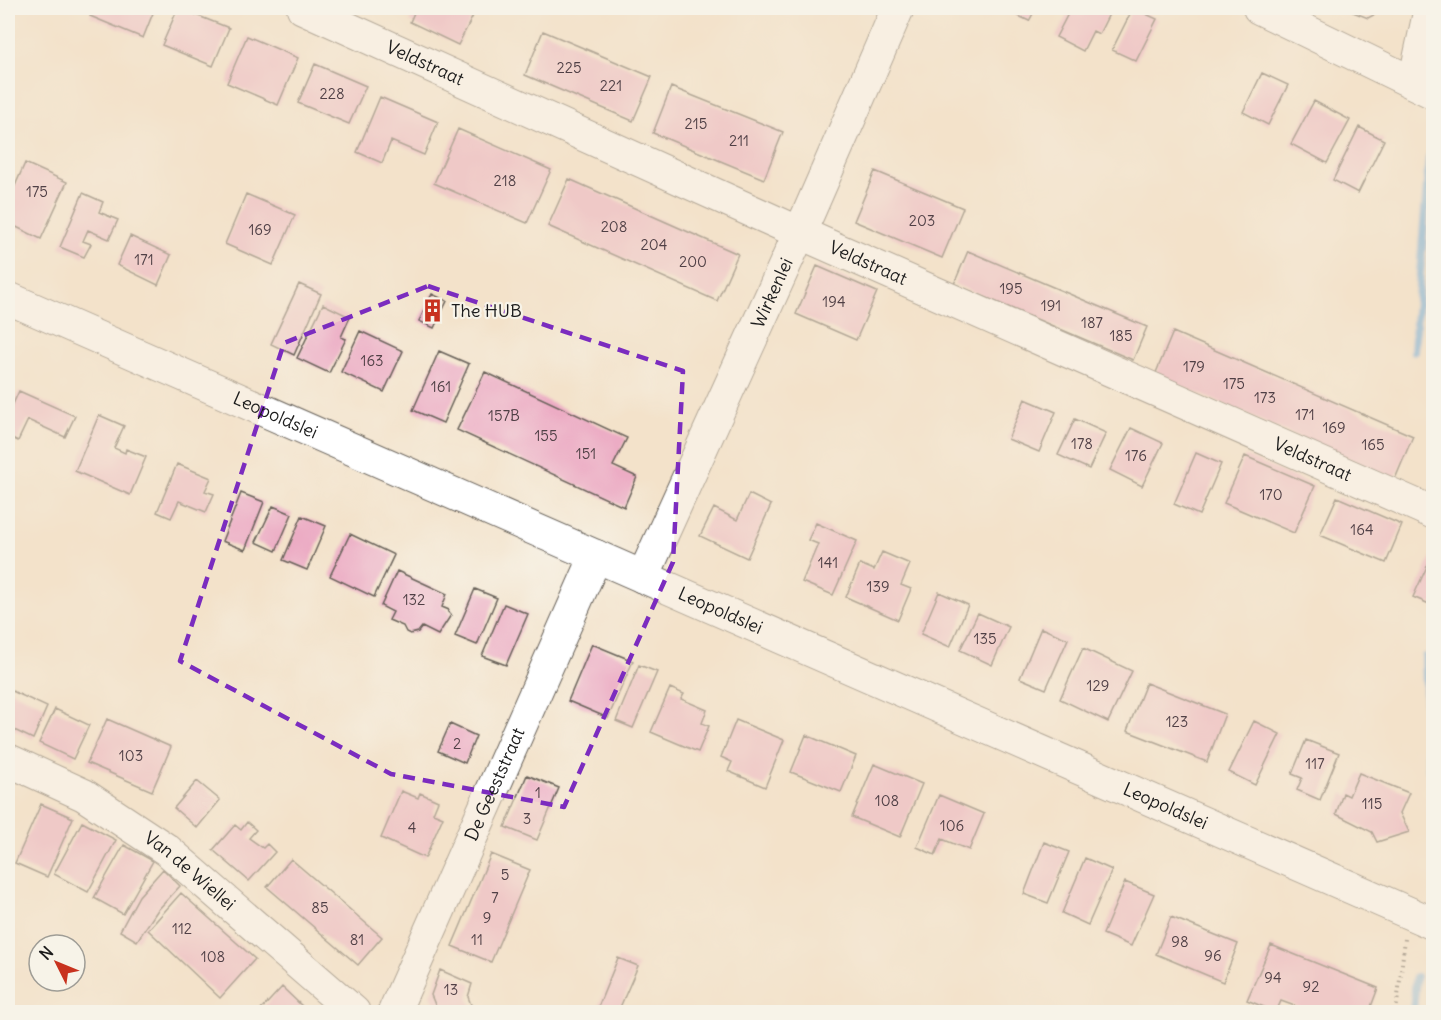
<svg xmlns="http://www.w3.org/2000/svg" width="1441" height="1020" font-family="Delius,sans-serif">
  <style>
    .lines { fill: none; stroke-linecap: round; stroke-linejoin: round }
    .stream { stroke: #66a9db; stroke-width: 8 }
    .building { fill: #ecacc4 }
    .minor-casing { stroke: #676159; stroke-width: 34 }
    .path { stroke: #676159; stroke-width: 4; stroke-dasharray: 1.5 4.5; stroke-linecap: butt }
    .minor { stroke: #fff; stroke-width: 32 }
    .marked { fill: none; stroke: #7b2cbf; stroke-width: 4.5; stroke-dasharray: 12 8; stroke-linejoin: round }
    .labels { text-anchor: middle; stroke-width: 4.5; stroke-linejoin: round; paint-order: stroke }
    .number-label { font-size: 15px; fill: #504046 }
    .street-label { font-size: 18px; fill: #1c1c1c; stroke: #f7f3e8 }
    .poi-label { font-size: 18px; fill: #1c1c1c; stroke: #f7f3e8; text-anchor: start }
  </style>
  <rect width="100%" height="100%" fill="#f7f3e8"/>
  <filter id="ink" filterUnits="userSpaceOnUse"><feTurbulence type="fractalNoise" baseFrequency=".0167" numOctaves="2"/><feDisplacementMap in="SourceGraphic" scale="12" xChannelSelector="R" yChannelSelector="G"/><feConvolveMatrix kernelMatrix="1 2 1 2 8 2 1 2 1" color-interpolation-filters="sRGB"/></filter>
  <filter id="wash" filterUnits="userSpaceOnUse"><feTurbulence type="fractalNoise" baseFrequency=".008" numOctaves="4" result="noise"/><feDisplacementMap in="SourceGraphic" scale="24" xChannelSelector="R" yChannelSelector="G"/><feGaussianBlur stdDeviation="1.35" result="paint"/><feColorMatrix in="noise" values="0 0 0 0 0 0 0 0 0 0 0 0 0 0 0 0 0 1.4 0 .05"/><feComposite in="paint" operator="in"/></filter>
  <g filter="url(#wash)">
    <rect width="100%" height="100%" fill="#f3e2ca"/>
    <g class="lines">
      <path class="stream" d="M1414 351 1429 159 1434 147
        M1425 657 1429 768
        M1413 1012 1416 977"/>
    </g>
    <g id="blocks">
      <path class="building" d="M93 8H155L143 38 90 16Z
        M178 8 229 28 213 66 162 45Z
        M416 8H477L458 45 410 22Z
        M1002 8H1036L1029 21Z
        M1071 8H1112L1099 34 1093 31 1083 51 1056 37Z
        M1133 8 1157 19 1136 61 1112 50Z
        M1343 8H1387L1368 18Z
        M543 31 652 77 633 121 525 75Z
        M247 36 298 58 278 105 227 83Z
        M315 64 366 86 349 124 298 103Z
        M1262 73 1288 85 1268 125 1243 112Z
        M671 87 783 132 764 179 653 133Z
        M380 97 438 122 424 155 391 141 382 163 357 152Z
        M1314 101 1350 120 1327 163 1291 144Z
        M1359 127 1384 140 1358 193 1333 180Z
        M458 129 551 170 527 223 434 183Z
        M25 163 67 182 41 239 8 223V202Z
        M875 171 963 208 942 258 854 221Z
        M569 179 738 254 717 301 548 226Z
        M83 193 103 202 99 212 118 220 109 239 88 230 83 241 91 244 84 257 60 247Z
        M246 194 295 215 273 265 225 244Z
        M130 236 171 255 158 285 117 265Z
        M968 251 1147 327 1133 360 954 284Z
        M817 266 877 292 856 340 796 314Z
        M299 284 321 294 294 355 271 344Z
        M432 294 447 301 434 328 419 321Z
        M323 304 350 317 341 337 346 339 329 373 297 358Z
        M360 331 403 351 384 392 341 372Z
        M1173 332 1413 436 1395 479 1155 375Z
        M439 351 469 364 443 423 413 410Z
        M485 372 627 438 613 466 637 477 624 507 457 430Z
        M19 391 75 416 65 437 28 420 18 441 8 436V415Z
        M1025 399 1056 412 1039 452 1008 439Z
        M99 415 124 426 114 448 125 453 126 449 146 457 130 495 75 471Z
        M1075 419 1106 433 1089 469 1058 455Z
        M1131 428 1163 443 1142 486 1110 470Z
        M1196 453 1221 464 1199 515 1174 504Z
        M1245 456 1315 486 1294 533 1224 503Z
        M177 464 211 478 205 491 214 494 206 512 179 501 171 518 157 512Z
        M241 493 264 502 245 550 222 541Z
        M749 494 771 505 747 558 700 536 714 508 737 520Z
        M1337 497 1402 525 1386 563 1320 535Z
        M273 506 292 514 276 551 256 542Z
        M302 516 326 526 307 570 283 560Z
        M816 523 857 541 833 595 802 582 818 544 808 540Z
        M350 534 394 555 374 597 330 576Z
        M1434 551V606L1413 597Z
        M882 552 910 564 901 585 911 589 898 620 846 597 860 564 874 570Z
        M397 571 447 594 442 607 449 610 448 612 451 615 438 635 422 627 418 632 410 634 406 632 403 626 389 620 393 612 381 606Z
        M475 589 497 598 477 645 455 636Z
        M939 592 968 605 950 647 921 634Z
        M504 604 528 614 506 665 482 656Z
        M978 613 1009 627 992 665 960 650Z
        M1041 628 1068 639 1046 689 1020 678Z
        M592 644 633 661 608 718 568 701Z
        M1083 648 1132 671 1108 722 1060 699Z
        M639 665 657 672 633 728 616 721Z
        M1146 683 1225 714 1207 762 1127 731Z
        M670 688 684 694 681 699 707 710 702 723 709 726 698 752 651 732Z
        M8 689 47 707 33 739 8 727Z
        M55 709 89 725 73 759 39 743Z
        M107 719 171 747 152 791 87 763Z
        M736 720 784 740 765 787 728 771 732 762 721 757Z
        M1254 721 1280 734 1255 785 1229 772Z
        M450 724 476 736 465 763 438 751Z
        M806 735 856 756 841 792 791 772Z
        M1306 740 1339 753 1320 800 1297 790 1302 778 1292 774Z
        M874 764 922 784 900 837 852 817Z
        M1359 773 1409 793 1400 813 1409 832 1377 842 1372 832 1336 814 1343 793 1349 796Z
        M527 775 559 788 537 840 505 827Z
        M197 781 220 800 197 828 174 808Z
        M401 791 418 798 420 793 438 801 433 813 443 817 425 858 381 838Z
        M939 795 984 814 969 850 942 839 935 855 917 847Z
        M41 804 73 818 47 877 15 863Z
        M82 822 116 840 88 892 54 874Z
        M247 822 256 830 249 838 263 848 267 844 275 852 249 881 213 850 235 825 241 830Z
        M1044 842 1069 852 1048 903 1024 894Z
        M124 845 153 861 123 914 94 898Z
        M491 854 530 870 491 962 452 946Z
        M1085 858 1112 870 1088 925 1062 913Z
        M291 859 382 937 358 965 267 887Z
        M163 869 180 886 157 911 137 941 120 931 139 896Z
        M1125 882 1154 894 1131 946 1103 934Z
        M181 893 255 959 220 998 148 930Z
        M1171 917 1238 944 1223 982 1156 954Z
        M1271 945 1378 988 1369 1012 1343 1011 1311 1012 1281 1001 1276 1012 1247 1000Z
        M618 958 638 966 618 1012H596Z
        M440 970 472 984 468 997 474 1012H438L431 995Z
        M282 987 304 1008 300 1012H259Z"/>
    </g>
  </g>
  <g filter="url(#ink)">
    <use href="#blocks" fill-opacity="0" stroke="#676159" stroke-width="1.5"/>
    <g class="lines">
      <defs>
        <g id="minor">
          <path id="s1" d="M303 8 818 241 1434 513"/>
          <path d="M1259 8 1434 93"/>
          <path d="M1414 83 1430 8"/>
          <path id="s2" d="M8 298 1434 924"/>
          <path id="s3" d="M643 577 809 212 898 8"/>
          <path id="s4" d="M8 760 84 795 167 850 354 1012"/>
          <path id="s5" d="M394 1012 596 556"/>
        </g>
      </defs>
      <use href="#minor" class="minor-casing"/>
      <path class="path" d="M1396 1012 1405 939"/>
      <use href="#minor" class="minor"/>
    </g>
  </g>
  <path d="M0 0H1441V1020H0ZM428 286 683 371 673 562 564 807 391 774 180 661 284 343Z" fill="#f3e2ca" fill-opacity=".55" fill-rule="evenodd"/>
  <path class="marked" d="M428 286 683 371 673 562 564 807 391 774 180 661 284 343Z"/>
  <defs>
    <symbol id="building-bare" viewBox="-9 -9 18 18"><path d="M-4-6H4V6H1V3H-1V6H-4ZM-2.5-4.3h1.7v1.8h-1.7ZM.8-4.3h1.7v1.8H.8ZM-2.5-1h1.7V.8h-1.7ZM.8-1h1.7V.8H.8Z" fill="#c8321e" stroke="#f7f3e8" stroke-width="2.5" paint-order="stroke"/></symbol>
  </defs>
  <g fill-rule="evenodd">
    <use href="#building-bare" x="416" y="294" width="33" height="33"/>
  </g>
  <g class="labels">
    <g class="number-label">
      <text x="569" y="73">225</text>
      <text x="611" y="91">221</text>
      <text x="332" y="99">228</text>
      <text x="696" y="129">215</text>
      <text x="739" y="146">211</text>
      <text x="505" y="186">218</text>
      <text x="37" y="197">175</text>
      <text x="922" y="226">203</text>
      <text x="614" y="232">208</text>
      <text x="260" y="235">169</text>
      <text x="654" y="250">204</text>
      <text x="144" y="265">171</text>
      <text x="693" y="267">200</text>
      <text x="1011" y="294">195</text>
      <text x="834" y="307">194</text>
      <text x="1051" y="311">191</text>
      <text x="1092" y="328">187</text>
      <text x="1121" y="341">185</text>
      <text x="372" y="366">163</text>
      <text x="1194" y="372">179</text>
      <text x="1234" y="389">175</text>
      <text x="441" y="392">161</text>
      <text x="1265" y="403">173</text>
      <text x="1305" y="420">171</text>
      <text x="504" y="421">157B</text>
      <text x="1334" y="433">169</text>
      <text x="546" y="441">155</text>
      <text x="1082" y="449">178</text>
      <text x="1373" y="450">165</text>
      <text x="586" y="459">151</text>
      <text x="1136" y="461">176</text>
      <text x="1271" y="500">170</text>
      <text x="1362" y="535">164</text>
      <text x="828" y="568">141</text>
      <text x="878" y="592">139</text>
      <text x="414" y="605">132</text>
      <text x="985" y="644">135</text>
      <text x="1098" y="691">129</text>
      <text x="1177" y="727">123</text>
      <text x="457" y="749">2</text>
      <text x="131" y="761">103</text>
      <text x="1315" y="769">117</text>
      <text x="538" y="798">1</text>
      <text x="887" y="806">108</text>
      <text x="1372" y="809">115</text>
      <text x="527" y="824">3</text>
      <text x="952" y="831">106</text>
      <text x="412" y="833">4</text>
      <text x="505" y="880">5</text>
      <text x="495" y="903">7</text>
      <text x="320" y="913">85</text>
      <text x="487" y="923">9</text>
      <text x="182" y="934">112</text>
      <text x="357" y="945">81</text>
      <text x="477" y="945">11</text>
      <text x="1180" y="947">98</text>
      <text x="1213" y="961">96</text>
      <text x="213" y="962">108</text>
      <text x="1273" y="983">94</text>
      <text x="1311" y="992">92</text>
      <text x="451" y="995">13</text>
    </g>
    <g class="street-label">
      <text dy="6" stroke="none"><textPath href="#s1" startOffset="134">Veldstraat</textPath></text>
      <text dy="6" stroke="none"><textPath href="#s1" startOffset="620">Veldstraat</textPath></text>
      <text dy="6" stroke="none"><textPath href="#s3" startOffset="312">Wirkenlei</textPath></text>
      <text dy="6" stroke="none"><textPath href="#s2" startOffset="292">Leopoldslei</textPath></text>
      <text dy="6" stroke="none"><textPath href="#s1" startOffset="1106">Veldstraat</textPath></text>
      <text dy="6" stroke="none"><textPath href="#s2" startOffset="778">Leopoldslei</textPath></text>
      <text dy="6" stroke="none"><textPath href="#s5" startOffset="249">De Geeststraat</textPath></text>
      <text dy="6" stroke="none"><textPath href="#s2" startOffset="1264">Leopoldslei</textPath></text>
      <text dy="6" stroke="none"><textPath href="#s4" startOffset="214">Van de Wiellei</textPath></text>
    </g>
    <g class="poi-label">
      <text x="451" y="317">The HUB</text>
    </g>
  </g>
  <rect width="1441" height="1020" fill="none" stroke="#f7f3e8" stroke-width="30"/>
  <g transform="translate(57 963) rotate(313)"><circle r="28" fill="#f7f3e8" stroke="#9f9d96" stroke-width="1.5"/>
  <path d="M0-4.5L10 22L0 15L-10 22Z" fill="#c8321e"/>
  <text y="-9" font-size="16" font-weight="bold" text-anchor="middle" fill="#1c1c1c">N</text>
  </g>
</svg>
